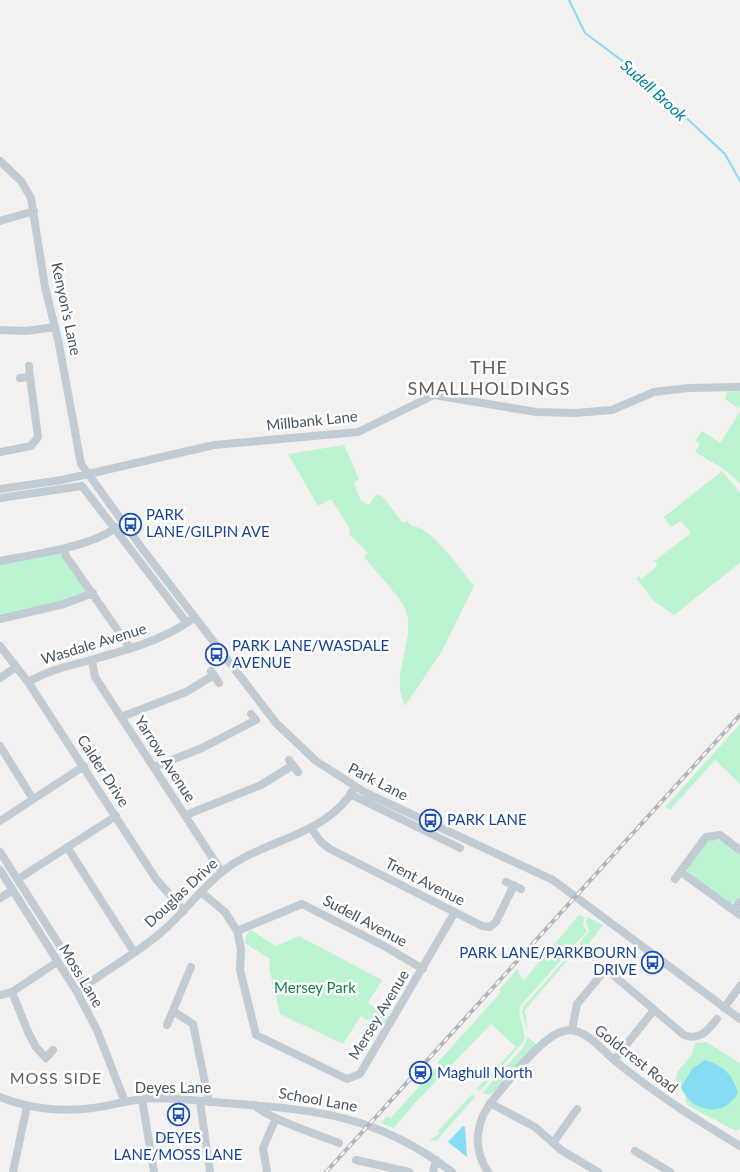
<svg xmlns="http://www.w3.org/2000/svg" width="740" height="1172" font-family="Lato,sans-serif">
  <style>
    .green { fill: #bcf3d1 }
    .water { fill: #86ddf3 }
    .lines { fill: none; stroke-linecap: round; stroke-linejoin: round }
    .stream { stroke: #86ddf3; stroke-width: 2 }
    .minor { stroke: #c0cbd3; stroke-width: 8 }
    .rail-casing { stroke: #b2b5bb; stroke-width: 4 }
    .rail { stroke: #fff; stroke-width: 2; stroke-dasharray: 5.5; stroke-linecap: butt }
    .labels { text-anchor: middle; stroke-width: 5; stroke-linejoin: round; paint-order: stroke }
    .street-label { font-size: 15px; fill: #465460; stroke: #fff }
    .transit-label { font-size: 15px; fill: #164399; stroke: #fff; text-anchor: start }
    .park-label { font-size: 15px; fill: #108349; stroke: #fff }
    .water-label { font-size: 16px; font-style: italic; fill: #037fa0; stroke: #fff }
    .neighbourhood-label { font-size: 16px; letter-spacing: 1px; fill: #5c6166; stroke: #fff }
    .quarter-label { font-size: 18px; letter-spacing: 1px; fill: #5c6166; stroke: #fff }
  </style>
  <rect width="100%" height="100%" fill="#f3f0f0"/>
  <path class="green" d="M740 391V409L725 399 727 392Z
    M740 412V483L724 469 695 452 700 444 695 441 702 431 720 443Z
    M344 445 359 479 354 483 361 501 369 505 376 495 382 496 403 523 407 521 412 526C432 527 461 570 474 586L442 651 405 706C389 675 416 641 406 611 403 600 373 568 364 557L368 553 349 534 350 529 331 499 318 506 288 454Z
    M722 471 740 493V563L674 615 654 601 636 578 639 576 642 579 658 565 653 560H656L691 533 681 521 671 527 664 517Z
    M61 550 91 593 0 617V562Z
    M740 724V784L715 760 670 810 665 807Z
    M709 839 722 841 740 854V897L733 903H729L688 873 687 868 704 843Z
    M579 915 584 917 583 925 587 931 521 1005C515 1017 527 1028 524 1041L480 1091 476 1089 516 1047 491 1024 415 1103 394 1128 381 1123 387 1116 391 1118 439 1064 437 1063 501 992 499 990 518 968 520 976 524 980Z
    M587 917 603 925 585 949 579 944 589 931 586 923Z
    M251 930 276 946 299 936 382 980 368 1003 389 1016 382 1028 361 1016 343 1044 280 1014 269 967 270 959 245 943 247 934Z
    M577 946 583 951 578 957 572 955 525 1010 528 1034 522 1012 523 1007Z
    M528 1037 537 1045 494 1092 489 1095 482 1093 522 1049Z
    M706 1042 740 1063V1129L736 1131 687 1105 685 1097 704 1109 692 1069 681 1087 674 1086 678 1071 692 1054 695 1043Z
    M472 1094 475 1097 437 1140 429 1141 440 1133 438 1131Z"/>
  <path class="water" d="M705 1060C723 1066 733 1074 738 1093 724 1119 690 1112 681 1087L692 1069Z
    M463 1126 465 1127 467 1157 448 1142Z"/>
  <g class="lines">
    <path class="stream" d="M569 0 585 33 636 71 725 154 740 181"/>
    <path class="minor" d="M0 161 21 181 31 198 45 287 59 344 81 464 144 551 276 723 316 761 366 793 553 880 740 1019
      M0 221 34 211
      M0 330 26 331 55 327
      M20 378 30 377 29 366
      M0 452 31 446 38 437 30 377
      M0 489 62 480 214 445 358 432 434 395 536 412 575 413 612 410 654 392 688 388 740 387
      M0 498 82 486 187 623
      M64 549 66 556 130 648
      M0 561C30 555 93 547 116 527
      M0 619 64 604 93 593
      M0 646 28 682 156 879 184 911
      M92 660 95 677 221 871
      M211 671 219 683
      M0 678 16 667
      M28 682C50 669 70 666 94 659 127 650 163 640 191 620
      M121 717 186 692 214 675
      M0 746 33 799
      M289 760 298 772
      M154 767 202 748 256 720 251 714
      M350 794 460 848
      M186 815 261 785 293 765
      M0 821 84 766
      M311 828 321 842 330 849 482 926 490 927 496 922 514 885
      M67 847 134 952
      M0 852 85 985
      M0 870 77 992 97 1030 125 1102
      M681 872 740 915
      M18 879 116 816
      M675 879 706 837 720 835 740 850
      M506 882 521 889
      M201 892 225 912 237 931 241 949 240 970 256 1035 347 1079 360 1074 455 912
      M0 898 13 890
      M734 910 740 902
      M237 931 302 904 386 947 423 969
      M12 992 28 1032 36 1047 46 1058 53 1050
      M77 992C105 970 137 954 164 930 191 906 211 874 245 857 283 837 333 828 355 787
      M0 995 12 992 57 962
      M724 1008 740 986
      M173 1011 193 1024 209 1102
      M167 1025 191 967
      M572 1030 577 1004 606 969 684 1035C700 1041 708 1030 717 1019
      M614 1060 654 1010
      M0 1097C28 1109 63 1112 93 1108 109 1106 125 1101 142 1099 168 1096 198 1101 225 1103 315 1110 377 1114 452 1172
      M142 1099 154 1172
      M200 1102 210 1172
      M490 1103 535 1127 561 1150 598 1172
      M255 1105C261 1116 324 1137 339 1143
      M553 1143 577 1109
      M635 1151 670 1172
      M141 1157 151 1156
      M356 1160 409 1172
      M13 1172 27 1106
      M267 1172 263 1148 276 1118
      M433 1172 436 1160
      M488 1172C471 1146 476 1119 496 1096 511 1078 542 1036 564 1031 584 1026 601 1049 614 1060 654 1093 697 1120 740 1146"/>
    <defs>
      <path id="rail" d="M326 1172 740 715"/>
    </defs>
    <use href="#rail" class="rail-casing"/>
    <use href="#rail" class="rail"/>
  </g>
  <defs>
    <symbol id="bus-ring" viewBox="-11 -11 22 22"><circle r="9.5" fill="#fff" stroke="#1a4fb4" stroke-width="1.5"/><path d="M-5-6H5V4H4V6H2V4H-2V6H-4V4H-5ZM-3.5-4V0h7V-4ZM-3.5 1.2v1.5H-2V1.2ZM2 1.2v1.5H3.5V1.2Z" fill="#1a4fb4"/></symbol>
    <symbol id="station-ring" viewBox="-11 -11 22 22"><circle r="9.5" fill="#fff" stroke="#1a4fb4" stroke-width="1.5"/><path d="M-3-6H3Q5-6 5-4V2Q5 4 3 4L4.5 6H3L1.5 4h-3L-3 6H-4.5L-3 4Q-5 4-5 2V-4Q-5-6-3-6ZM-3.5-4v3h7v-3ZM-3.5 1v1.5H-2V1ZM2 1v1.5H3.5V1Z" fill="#1a4fb4"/></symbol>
  </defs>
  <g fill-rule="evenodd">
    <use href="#bus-ring" x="118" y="512" width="25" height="25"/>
    <use href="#bus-ring" x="204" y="642" width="25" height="25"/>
    <use href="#bus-ring" x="418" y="808" width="25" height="25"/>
    <use href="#bus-ring" x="640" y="950" width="25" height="25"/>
    <use href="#station-ring" x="408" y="1060" width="25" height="25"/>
    <use href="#bus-ring" x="166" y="1102" width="25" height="25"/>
  </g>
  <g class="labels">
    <g class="street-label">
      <text transform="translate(66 309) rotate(78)" y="5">Kenyon's Lane</text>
      <text transform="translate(312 421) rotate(-6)" y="5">Millbank Lane</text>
      <text transform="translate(94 644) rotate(-17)" y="5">Wasdale Avenue</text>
      <text transform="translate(165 759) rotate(57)" y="5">Yarrow Avenue</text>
      <text transform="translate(103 771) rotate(57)" y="5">Calder Drive</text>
      <text transform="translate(378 782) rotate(27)" y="5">Park Lane</text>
      <text transform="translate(425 882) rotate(27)" y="5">Trent Avenue</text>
      <text transform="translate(181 893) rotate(-43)" y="5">Douglas Drive</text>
      <text transform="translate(365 921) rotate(28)" y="5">Sudell Avenue</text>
      <text transform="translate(81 976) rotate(59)" y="5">Moss Lane</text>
      <text transform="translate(379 1015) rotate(-59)" y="5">Mersey Avenue</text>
      <text transform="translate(636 1059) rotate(38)" y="5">Goldcrest Road</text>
      <text x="173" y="1093">Deyes Lane</text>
      <text transform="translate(318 1100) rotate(10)" y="5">School Lane</text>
    </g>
    <g class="transit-label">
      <text x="146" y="520">PARK<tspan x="146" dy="17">LANE/GILPIN AVE</tspan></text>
      <text x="232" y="651">PARK LANE/WASDALE<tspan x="232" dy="17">AVENUE</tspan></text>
      <text x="447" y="825">PARK LANE</text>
      <text x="637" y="958" text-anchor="end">PARK LANE/PARKBOURN<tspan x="637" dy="17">DRIVE</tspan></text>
      <text x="437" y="1078">Maghull North</text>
      <text x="178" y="1143" text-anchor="middle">DEYES<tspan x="178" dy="17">LANE/MOSS LANE</tspan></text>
    </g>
    <g class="park-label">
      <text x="315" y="993">Mersey Park</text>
    </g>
    <g class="water-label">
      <text transform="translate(654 90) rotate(42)" y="6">Sudell Brook</text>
    </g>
    <g class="neighbourhood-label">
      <text x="56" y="1084">MOSS SIDE</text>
    </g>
    <g class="quarter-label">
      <text x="489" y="374">THE<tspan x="489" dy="21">SMALLHOLDINGS</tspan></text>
    </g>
  </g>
</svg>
